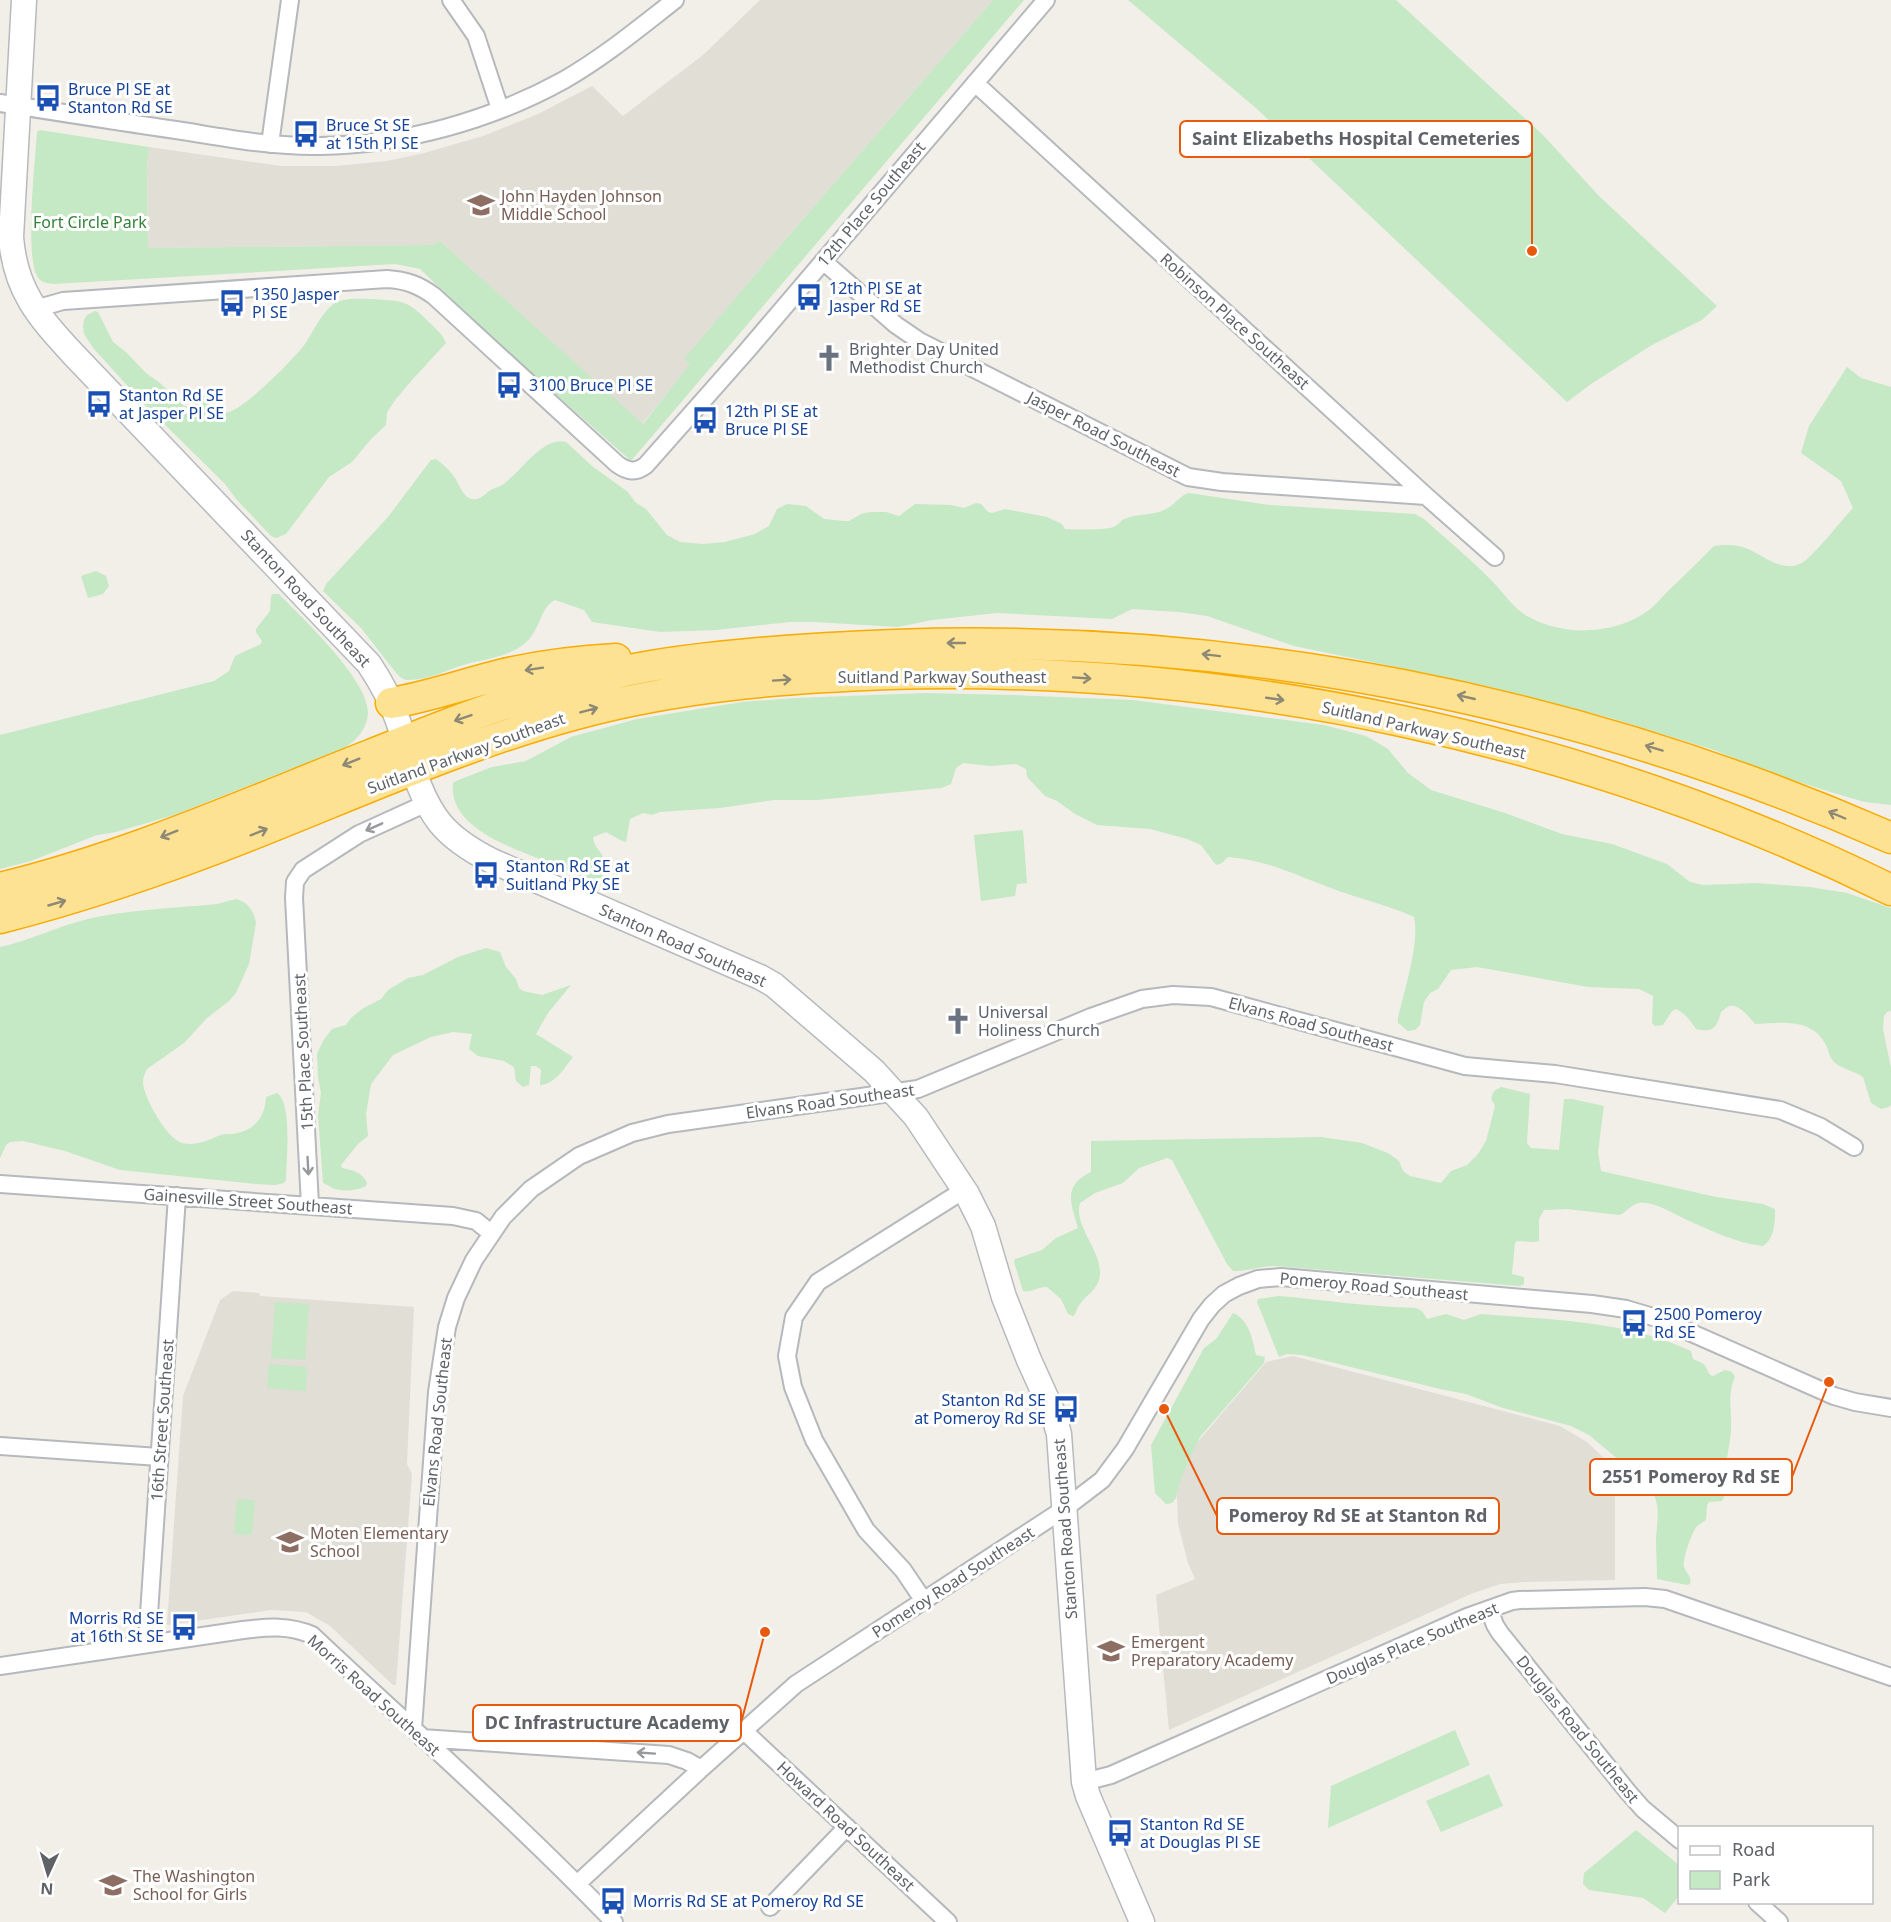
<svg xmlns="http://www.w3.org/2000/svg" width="1891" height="1922" font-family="'Noto Sans',sans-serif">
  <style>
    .education { fill: #e1ded6 }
    .green { fill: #c5e8c5 }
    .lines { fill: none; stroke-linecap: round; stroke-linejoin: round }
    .street-casing { stroke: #b5b8bc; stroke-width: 20 }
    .secondary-casing { stroke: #b6babf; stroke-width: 27 }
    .highway-casing { stroke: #f9ab00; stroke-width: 33 }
    .street { stroke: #fff; stroke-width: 16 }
    .secondary { stroke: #fff; stroke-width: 24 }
    .highway { stroke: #fde293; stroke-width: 30 }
    .oneway { stroke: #8e8975 }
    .oneway2 { stroke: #979a9d }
    .labels { text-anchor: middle; stroke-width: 6; stroke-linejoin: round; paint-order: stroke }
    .transit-label { font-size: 16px; fill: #164399; stroke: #fff; text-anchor: start }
    .education-label { font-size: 16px; fill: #785e54; stroke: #fff; text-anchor: start }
    .street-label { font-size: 16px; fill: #5f6368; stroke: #fff }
    .park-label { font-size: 16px; fill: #348238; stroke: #fff }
    .worship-label { font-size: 16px; fill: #5b616d; stroke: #fff; text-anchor: start }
    .leader { fill: none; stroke: #e8590c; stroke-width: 2 }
    .callout-dot { fill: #e8590c; stroke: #fff; stroke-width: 2 }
    .callout { fill: #fff; stroke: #e8590c; stroke-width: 2 }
    .callout-label { font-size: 18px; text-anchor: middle; font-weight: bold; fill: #5f6368 }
  </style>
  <rect width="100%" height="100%" fill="#f1efe8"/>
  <path class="education" d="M760 0H993L759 270 685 359 691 364 642 424 440 241 431 245 148 248 147 168 149 147 281 166H335L387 161 424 153 483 136 538 114 592 86 623 116 703 55Z
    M233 1291 259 1293 260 1296 414 1307 407 1464 412 1474 396 1685H393L330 1626 306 1612 271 1610 168 1625 167 1624 183 1396 220 1300Z
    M1293 1356 1560 1426 1587 1442 1605 1459 1615 1488V1580L1524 1582 1500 1584 1471 1594 1169 1730 1156 1595 1195 1579 1188 1563 1178 1524 1177 1495 1181 1472 1195 1445 1266 1362Z"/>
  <path class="green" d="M993 0H1024L631 461 501 346 420 269 395 264 53 284C46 283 40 282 37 276 25 253 35 162 37 132L40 130 149 147 147 168 148 248 431 245 440 241 643 424 690 364 684 359 759 270Z
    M1128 0H1396L1543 135 1599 196 1717 306 1702 320 1652 345 1591 384 1567 402 1257 109Z
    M371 299C405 301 407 300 431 324 437 330 443 335 446 343L412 380 396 399 387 412 386 425 371 439 352 462 329 477 286 534 276 538 271 536 237 500 225 484 145 405 94 349 84 334 83 326 84 320 87 315 95 311 98 312 113 342 127 353 146 373 160 383 184 406H190L200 397 204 396C209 401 218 413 225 413 241 413 295 358 305 344 313 332 320 316 331 306 341 297 359 299 371 299Z
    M1847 367 1861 378 1891 387V805L1865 802 1837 794 1776 775 1714 750 1607 717 1440 676 1294 646 1207 616 1179 612 1132 609 1112 619 997 613 932 620 898 627 814 622H790L716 630 660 632 592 622 584 610 555 600C539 608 541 631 524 644 508 657 486 659 467 664 448 669 430 680 409 680 404 680 401 678 397 674L361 628 323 591 326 584 388 517 431 460 436 459C443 464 448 469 453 475 459 483 461 493 469 498 478 502 483 496 489 491 493 488 498 488 502 485 520 474 542 436 566 442L592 466 628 492 635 502 646 509 667 535 680 542 703 544 725 542 755 534 769 526 777 509 787 504 806 506 824 519 844 521H849L861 514 870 512H886L899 516 915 504 951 505 964 508 976 503 981 504 988 512 992 513 1005 509 1047 517 1062 524 1065 529C1072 530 1107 530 1113 527 1118 526 1120 521 1124 519 1137 513 1153 516 1166 509 1175 505 1180 495 1189 493L1269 505 1415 514 1424 519C1447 540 1471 559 1492 581 1504 593 1513 608 1527 616 1563 637 1616 635 1649 610 1656 605 1662 597 1668 591 1684 576 1699 561 1714 546 1723 545 1732 544 1742 547 1762 552 1784 578 1806 560 1822 546 1839 523 1853 508L1841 481 1801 453 1809 426Z
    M96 571 106 576 109 586 103 594 88 598 81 576Z
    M273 594H279C302 618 369 680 368 713 367 730 355 742 342 749L174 815 116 832 97 835 31 861 0 869V735L214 681 229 671 235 656 261 644 262 641 256 632V629L270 611 271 596Z
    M926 693 1009 695 1133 700 1324 725 1366 736 1388 749 1408 773 1431 790 1505 813 1562 834 1612 844 1667 864 1690 882 1703 885 1756 883 1810 887 1847 893 1891 908V1011L1887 1012 1884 1016 1883 1029 1891 1068V1105L1889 1107 1881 1109 1871 1103 1863 1077C1854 1071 1842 1069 1834 1062 1829 1057 1829 1051 1826 1045 1812 1017 1780 1023 1755 1024 1750 1018 1739 1004 1730 1006 1726 1007 1724 1010 1721 1012 1717 1028 1713 1033 1696 1029 1690 1020 1686 1014 1676 1009L1672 1011 1663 1025 1655 1026 1652 1023 1653 996 1639 989 1588 987 1477 967 1451 970 1438 989 1430 993 1424 1002 1420 1025 1415 1030 1408 1031 1398 1023V1018C1404 992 1420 942 1414 917 1390 906 1364 900 1339 891 1302 878 1269 860 1228 857L1222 863 1216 865 1201 845 1187 839 1150 829 1097 825 1075 814 1057 801 1045 796 1027 777 1026 769 1016 764 990 766 963 763 956 768 951 784 941 788 817 800H774L720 808 660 812 652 815 643 813 630 819 626 842 620 840 606 832 593 837C594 847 599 849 604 858 609 866 607 878 606 887 584 878 563 869 542 860 510 847 448 827 453 783L456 781 492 767 526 761 571 737 637 719 742 702 796 698Z
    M1023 830 1027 883 1017 884 1015 896 981 901 974 835Z
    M236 899C248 902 254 911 256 923L249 964 236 993 229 1001 207 1018 184 1043 147 1069C145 1073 143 1077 143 1082 143 1097 167 1139 182 1143 196 1146 206 1141 218 1136 222 1134 227 1134 232 1134 253 1131 265 1119 266 1097L277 1093C293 1104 286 1162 286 1180L284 1183 275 1185 257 1184 120 1170 65 1151 23 1141 10 1142 6 1145 0 1158V947C33 940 64 923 97 917 137 909 177 908 217 904Z
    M486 948 500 952 506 967 516 979 519 988 523 991 542 995 571 985 548 1013 536 1034 573 1057C564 1068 556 1084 540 1085L541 1070 536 1066H531L529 1085 523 1087 516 1081 514 1067 504 1061 478 1056 469 1049 472 1034 453 1032 431 1037 393 1055 371 1084 366 1114 368 1136 358 1144 341 1165 342 1168C353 1170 362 1172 367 1183L366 1186C357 1191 341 1192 332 1188 329 1186 327 1184 323 1183L318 1115 321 1093 318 1077 317 1054 323 1041 332 1029 346 1025 351 1018 362 1009 381 999 388 990 408 978 423 975 458 957Z
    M1501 1087 1530 1094 1527 1143 1531 1148 1559 1150 1564 1099H1572L1604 1106 1598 1152 1601 1171 1716 1197 1763 1204 1775 1209C1775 1222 1775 1238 1763 1246 1736 1243 1712 1231 1687 1220 1674 1214 1654 1201 1639 1203 1631 1204 1626 1213 1619 1215L1567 1209 1544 1210 1539 1219V1241L1533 1242 1517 1241 1515 1243 1512 1274 1524 1277V1284L1520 1286 1275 1266C1260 1266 1247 1272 1233 1271L1227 1264 1172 1160 1167 1158 1139 1168 1123 1183 1095 1193 1080 1203C1073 1225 1102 1251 1100 1275 1098 1293 1081 1295 1075 1314L1073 1316 1068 1314 1061 1299 1047 1287C1039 1286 1031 1293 1023 1291L1014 1262 1015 1259 1042 1250 1056 1238 1078 1228C1071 1203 1062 1186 1091 1172V1141L1321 1137 1362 1143 1388 1153 1399 1161 1403 1171 1410 1176 1441 1183 1451 1171 1467 1165 1478 1154 1486 1141 1495 1106 1491 1098 1494 1091Z
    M1279 1296C1325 1300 1370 1307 1416 1308L1422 1311 1427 1319 1446 1314 1464 1320 1481 1314C1552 1320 1625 1320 1691 1351L1693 1359 1704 1364 1710 1375 1713 1376 1725 1370 1732 1372 1735 1377C1727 1395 1732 1410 1731 1428 1731 1442 1726 1456 1726 1470 1725 1480 1728 1492 1722 1501L1709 1502 1707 1505 1706 1520C1702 1523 1697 1525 1695 1529 1691 1536 1682 1560 1684 1567 1686 1574 1692 1575 1690 1584L1687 1585 1657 1579C1657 1566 1656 1553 1656 1540 1657 1518 1662 1506 1649 1485L1589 1435 1571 1426 1503 1408 1466 1394 1440 1389 1302 1355 1287 1354 1279 1357 1257 1302 1258 1299Z
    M275 1302 309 1304 305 1360 271 1358Z
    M1233 1313C1249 1319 1253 1341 1256 1355L1265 1357 1264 1363 1200 1437 1181 1478 1176 1498 1172 1503 1166 1504 1155 1493 1151 1445 1204 1348 1216 1339Z
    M269 1364 307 1367 306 1391 267 1388Z
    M237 1499 255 1500 252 1535 234 1534Z
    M1455 1730 1470 1765 1328 1828 1331 1786Z
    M1489 1774 1503 1806 1441 1832 1426 1801Z
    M1636 1830 1679 1865V1896L1665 1913 1643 1898 1589 1890 1583 1884 1584 1873Z"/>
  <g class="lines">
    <defs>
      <path id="street" d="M451 0 476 36 500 109
        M975 83 1426 496 1495 557
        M0 103C63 113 126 123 189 132 232 139 276 147 320 146 403 145 492 120 564 80 604 57 639 28 675 0
        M270 144 290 0
        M823 261 896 325 921 342 1188 477 1222 482 1426 496
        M35 309 63 301 387 279C406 280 419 285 434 296L617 464C628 472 636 473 646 465L745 353 1046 0
        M0 1184 453 1216 476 1221 491 1233
        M310 1205 294 898 295 882 303 870 359 834 427 803
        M0 1446 159 1457
        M924 1601 903 1570 866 1530 814 1440 793 1387 787 1356 794 1317 818 1282 964 1190
        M1489 1609 1495 1625 1500 1633 1628 1792 1643 1809 1680 1840
        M147 1644 177 1196
        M0 1666 243 1630C268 1627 289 1625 312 1635 413 1730 518 1822 614 1922
        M413 1729 437 1392 447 1327 456 1298 474 1260 503 1217 531 1189 579 1156 632 1133 668 1124 918 1089 1091 1017 1142 999 1173 995 1211 997 1465 1066 1555 1074 1780 1110 1821 1127 1854 1147
        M744 1731 948 1922
        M422 1738 669 1755 687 1761 701 1769
        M1084 1782 1111 1775 1467 1617 1512 1601 1520 1600 1645 1597 1665 1599 1891 1677
        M577 1884 701 1769 796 1684 1064 1509 1102 1480 1125 1449 1201 1319 1212 1305 1224 1294 1239 1286 1258 1279 1281 1277 1592 1304 1626 1309 1660 1319 1834 1396 1855 1402 1891 1408
        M1757 1902 1779 1922
        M770 1907 847 1827"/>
      <path id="secondary" d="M24 0 11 237C15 290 38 316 73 354L369 664C381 682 391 700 398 721 410 755 417 794 440 823 454 840 472 851 492 861L760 977 774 985 874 1071 916 1117 967 1194 983 1226 1004 1297 1029 1360 1053 1413 1059 1434 1084 1782 1088 1796 1142 1922"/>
      <path id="highway" d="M391 703C428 697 464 684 500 675 538 666 577 661 616 659
        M0 888C128 857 248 803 370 755 428 732 485 708 545 692 580 682 615 672 651 666 731 653 814 648 895 645 1237 633 1578 700 1891 838
        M0 918C86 896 170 867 253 834 359 792 465 744 576 714 678 686 783 678 888 674 1232 664 1582 738 1891 890"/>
    </defs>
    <use href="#street" class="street-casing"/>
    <use href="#secondary" class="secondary-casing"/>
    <use href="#highway" class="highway-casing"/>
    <use href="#street" class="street"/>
    <use href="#secondary" class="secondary"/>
    <use href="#highway" class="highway"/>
  </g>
  <defs><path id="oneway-shaft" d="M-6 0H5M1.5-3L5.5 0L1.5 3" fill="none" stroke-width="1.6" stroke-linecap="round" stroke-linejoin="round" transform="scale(1.5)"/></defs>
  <g class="oneway">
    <use href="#oneway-shaft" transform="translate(956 643) rotate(-180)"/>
    <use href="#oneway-shaft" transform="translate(1211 655) rotate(-173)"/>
    <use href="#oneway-shaft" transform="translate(534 669) rotate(171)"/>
    <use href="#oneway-shaft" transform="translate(1082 678) rotate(4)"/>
    <use href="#oneway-shaft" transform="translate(782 680) rotate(-4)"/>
    <use href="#oneway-shaft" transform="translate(1466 697) rotate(-167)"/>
    <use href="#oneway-shaft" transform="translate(1275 699) rotate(8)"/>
    <use href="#oneway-shaft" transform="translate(589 710) rotate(-15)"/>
    <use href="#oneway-shaft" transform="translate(463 718) rotate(161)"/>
    <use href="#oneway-shaft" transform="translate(1654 748) rotate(-163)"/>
    <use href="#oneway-shaft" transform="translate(351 762) rotate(158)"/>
    <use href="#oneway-shaft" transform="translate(1837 815) rotate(-157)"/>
    <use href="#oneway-shaft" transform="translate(259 832) rotate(-22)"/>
    <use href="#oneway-shaft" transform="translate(169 834) rotate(158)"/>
    <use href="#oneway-shaft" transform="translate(57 903) rotate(-16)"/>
  </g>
  <g class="oneway2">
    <use href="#oneway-shaft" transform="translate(374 827) rotate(156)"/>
    <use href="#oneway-shaft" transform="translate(308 1166) rotate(87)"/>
    <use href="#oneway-shaft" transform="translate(646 1753) rotate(-176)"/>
  </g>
  <defs>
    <symbol id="bus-bare" viewBox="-9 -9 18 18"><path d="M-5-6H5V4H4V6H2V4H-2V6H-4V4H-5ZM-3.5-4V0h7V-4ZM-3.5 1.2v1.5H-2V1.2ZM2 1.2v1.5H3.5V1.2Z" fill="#1a4fb4" stroke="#fff" stroke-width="2.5" paint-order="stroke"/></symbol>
    <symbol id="school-bare" viewBox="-9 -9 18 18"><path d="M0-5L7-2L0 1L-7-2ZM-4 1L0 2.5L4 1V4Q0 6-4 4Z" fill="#8d6e63" stroke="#fff" stroke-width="2.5" paint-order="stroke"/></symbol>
    <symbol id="church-bare" viewBox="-9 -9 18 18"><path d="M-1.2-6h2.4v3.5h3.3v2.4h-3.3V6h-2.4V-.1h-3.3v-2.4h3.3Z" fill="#6b7280" stroke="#fff" stroke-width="2.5" paint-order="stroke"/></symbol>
  </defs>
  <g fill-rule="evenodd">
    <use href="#bus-bare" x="29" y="79" width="38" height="38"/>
    <use href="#bus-bare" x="287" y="115" width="38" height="38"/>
    <use href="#school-bare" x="462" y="186" width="38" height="38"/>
    <use href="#bus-bare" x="790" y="278" width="38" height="38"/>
    <use href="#bus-bare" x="213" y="284" width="38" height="38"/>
    <use href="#church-bare" x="810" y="339" width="38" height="38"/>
    <use href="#bus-bare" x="490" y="366" width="38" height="38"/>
    <use href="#bus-bare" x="80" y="385" width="38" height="38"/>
    <use href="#bus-bare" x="686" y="401" width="38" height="38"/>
    <use href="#bus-bare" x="467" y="856" width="38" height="38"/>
    <use href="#church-bare" x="939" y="1002" width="38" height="38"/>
    <use href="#bus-bare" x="1615" y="1304" width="38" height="38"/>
    <use href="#bus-bare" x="1047" y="1390" width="38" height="38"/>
    <use href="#school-bare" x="271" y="1523" width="38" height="38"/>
    <use href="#bus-bare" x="165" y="1608" width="38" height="38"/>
    <use href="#school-bare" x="1092" y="1632" width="38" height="38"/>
    <use href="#bus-bare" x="1101" y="1814" width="38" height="38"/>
    <use href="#school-bare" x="94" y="1866" width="38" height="38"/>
    <use href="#bus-bare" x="594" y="1882" width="38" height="38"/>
  </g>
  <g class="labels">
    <g class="transit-label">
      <text x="68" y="95">Bruce Pl SE at<tspan x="68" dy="18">Stanton Rd SE</tspan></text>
      <text x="326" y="131">Bruce St SE<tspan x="326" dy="18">at 15th Pl SE</tspan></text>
      <text x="829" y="294">12th Pl SE at<tspan x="829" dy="18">Jasper Rd SE</tspan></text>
      <text x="252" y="300">1350 Jasper<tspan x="252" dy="18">Pl SE</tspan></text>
      <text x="529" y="391">3100 Bruce Pl SE</text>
      <text x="119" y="401">Stanton Rd SE<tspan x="119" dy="18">at Jasper Pl SE</tspan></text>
      <text x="725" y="417">12th Pl SE at<tspan x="725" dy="18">Bruce Pl SE</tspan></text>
      <text x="506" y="872">Stanton Rd SE at<tspan x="506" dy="18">Suitland Pky SE</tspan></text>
      <text x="1654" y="1320">2500 Pomeroy<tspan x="1654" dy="18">Rd SE</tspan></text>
      <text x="1046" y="1406" text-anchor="end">Stanton Rd SE<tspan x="1046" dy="18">at Pomeroy Rd SE</tspan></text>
      <text x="164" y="1624" text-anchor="end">Morris Rd SE<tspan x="164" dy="18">at 16th St SE</tspan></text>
      <text x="1140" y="1830">Stanton Rd SE<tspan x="1140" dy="18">at Douglas Pl SE</tspan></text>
      <text x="633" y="1907">Morris Rd SE at Pomeroy Rd SE</text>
    </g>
    <g class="education-label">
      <text x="501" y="202">John Hayden Johnson<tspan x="501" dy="18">Middle School</tspan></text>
      <text x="310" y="1539">Moten Elementary<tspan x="310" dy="18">School</tspan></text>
      <text x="1131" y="1648">Emergent<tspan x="1131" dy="18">Preparatory Academy</tspan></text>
      <text x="133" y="1882">The Washington<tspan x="133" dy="18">School for Girls</tspan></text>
    </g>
    <g class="street-label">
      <text transform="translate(871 204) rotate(-50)" y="6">12th Place Southeast</text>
      <text transform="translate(1235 321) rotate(42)" y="6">Robinson Place Southeast</text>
      <text transform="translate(1104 434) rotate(27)" y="6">Jasper Road Southeast</text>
      <text transform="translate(306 598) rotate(47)" y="6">Stanton Road Southeast</text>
      <text x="942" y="683">Suitland Parkway Southeast</text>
      <text transform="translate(1424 730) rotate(13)" y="6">Suitland Parkway Southeast</text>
      <text transform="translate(466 753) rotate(-20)" y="6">Suitland Parkway Southeast</text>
      <text transform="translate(683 945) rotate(24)" y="6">Stanton Road Southeast</text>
      <text transform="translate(1311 1024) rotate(15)" y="6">Elvans Road Southeast</text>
      <text transform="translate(303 1052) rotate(-93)" y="6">15th Place Southeast</text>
      <text transform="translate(830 1101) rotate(-8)" y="6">Elvans Road Southeast</text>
      <text transform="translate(248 1201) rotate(4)" y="6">Gainesville Street Southeast</text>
      <text transform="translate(1374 1286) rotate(5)" y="6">Pomeroy Road Southeast</text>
      <text transform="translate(162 1420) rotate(-86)" y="6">16th Street Southeast</text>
      <text transform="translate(437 1422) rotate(-84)" y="6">Elvans Road Southeast</text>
      <text transform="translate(1065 1529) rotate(-94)" y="6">Stanton Road Southeast</text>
      <text transform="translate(953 1582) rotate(-33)" y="6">Pomeroy Road Southeast</text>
      <text transform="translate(1412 1643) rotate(-23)" y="6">Douglas Place Southeast</text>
      <text transform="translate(374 1695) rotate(42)" y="6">Morris Road Southeast</text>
      <text transform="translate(1578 1729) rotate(51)" y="6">Douglas Road Southeast</text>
      <text transform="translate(846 1826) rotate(43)" y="6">Howard Road Southeast</text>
    </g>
    <g class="park-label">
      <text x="90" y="228">Fort Circle Park</text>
    </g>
    <g class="worship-label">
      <text x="849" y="355">Brighter Day United<tspan x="849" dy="18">Methodist Church</tspan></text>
      <text x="978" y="1018">Universal<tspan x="978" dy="18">Holiness Church</tspan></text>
    </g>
  </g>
  <path class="leader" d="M1532 251L1532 139M1829 1382L1792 1477M1164 1409L1217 1516M765 1632L741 1723"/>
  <g class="callout-dot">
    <circle cx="1532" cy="251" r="6"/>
    <circle cx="1829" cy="1382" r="6"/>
    <circle cx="1164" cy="1409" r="6"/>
    <circle cx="765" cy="1632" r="6"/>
  </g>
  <g class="callout">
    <rect x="1180" y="121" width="352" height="36" rx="6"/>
    <rect x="1590" y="1459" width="202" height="36" rx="6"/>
    <rect x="1217" y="1498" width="282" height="36" rx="6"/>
    <rect x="473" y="1705" width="268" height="36" rx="6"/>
  </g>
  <g class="callout-label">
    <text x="1356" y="145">Saint Elizabeths Hospital Cemeteries</text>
    <text x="1691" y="1483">2551 Pomeroy Rd SE</text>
    <text x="1358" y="1522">Pomeroy Rd SE at Stanton Rd</text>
    <text x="607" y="1729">DC Infrastructure Academy</text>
  </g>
  <rect x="1678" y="1826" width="195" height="78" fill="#ffffff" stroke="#bfc1c3" stroke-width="1.5"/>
  <rect x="1690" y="1846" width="30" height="9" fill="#ffffff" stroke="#bfc1c3" stroke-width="1.5"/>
  <text x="1732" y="1856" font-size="18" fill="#5f6368">Road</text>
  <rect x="1690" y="1871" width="30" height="18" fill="#c5e8c5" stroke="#bfc1c3" stroke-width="1.5"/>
  <text x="1732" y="1886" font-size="18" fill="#5f6368">Park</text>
  <g transform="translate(48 1874) rotate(184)" stroke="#ffffff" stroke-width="4.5" paint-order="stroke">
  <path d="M0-4.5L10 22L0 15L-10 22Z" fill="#5f6368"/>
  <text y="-9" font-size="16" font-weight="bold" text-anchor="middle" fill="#5f6368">N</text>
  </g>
</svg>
